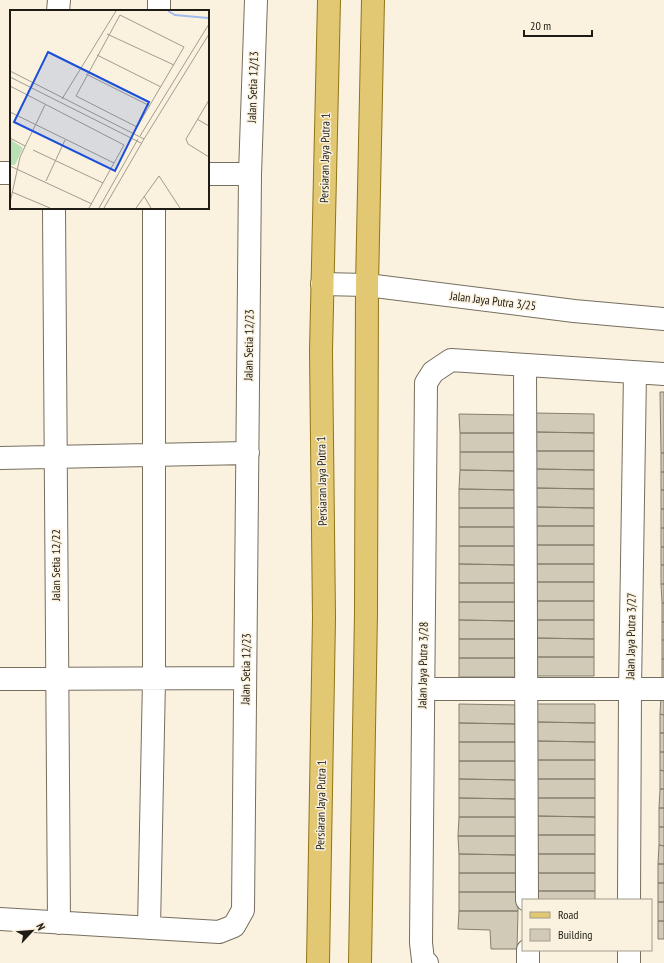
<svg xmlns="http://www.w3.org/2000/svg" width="664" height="963" font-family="'PT Sans Narrow',sans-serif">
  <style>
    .building { fill: #d1cab7; stroke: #867f6e }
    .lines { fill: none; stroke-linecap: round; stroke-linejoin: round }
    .minor-casing { stroke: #766f5f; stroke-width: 24 }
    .major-casing { stroke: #917416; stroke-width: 24 }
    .minor { stroke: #fff; stroke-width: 22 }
    .major { stroke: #e2c873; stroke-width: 22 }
    .labels { text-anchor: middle; stroke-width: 3; stroke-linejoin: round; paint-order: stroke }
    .street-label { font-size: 12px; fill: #1f1c15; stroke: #faf2df }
    .inset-river { fill: none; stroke: #a1bbec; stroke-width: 2 }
    .inset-road { fill: none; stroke: #a29c8e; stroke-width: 1 }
    .view { fill: #1d4ed8; fill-opacity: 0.15; stroke: #1d4ed8; stroke-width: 2 }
    .inset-edge { fill: none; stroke: #1f1c15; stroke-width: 2 }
  </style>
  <rect width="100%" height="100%" fill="#faf2df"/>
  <path class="building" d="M660 392H664V453H661Z
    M535 413 594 414V433L535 432Z
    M459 414 519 415V433H460Z
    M535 432 594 433V451H535Z
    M460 433H519V452H460Z
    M535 451H594V470L535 469Z
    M460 452H519L518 471 460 470Z
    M661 453H664V472H661Z
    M535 469 594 470V489L535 488Z
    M460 470 518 471 519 490 459 489Z
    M661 472H664V490H661Z
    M535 488 594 489V508L535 507Z
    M459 489 519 490V508H459Z
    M661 490H664V509H661Z
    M535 507 594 508V526H535Z
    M459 508H519V527H459Z
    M661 509H664V528H661Z
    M535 526H594V545H535Z
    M459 527H519V546H459Z
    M661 528H664V547H661Z
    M535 545H594V564H535Z
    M459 546H519V565L459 564Z
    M661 547H664V565H661Z
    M459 564 519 565 518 583H459Z
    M535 564H594V582H535Z
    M661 565H664V584H661Z
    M535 582H594V601H535Z
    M459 583H518V602H459Z
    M661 584H664V603H662Z
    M535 601H594V620H535Z
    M459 602H518V621L459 620Z
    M662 603H664V622H662Z
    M459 620 518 621 519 639H459Z
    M535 620H594V639L535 638Z
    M662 622H664V640H662Z
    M535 638 594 639V657H535Z
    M459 639H519V658H459Z
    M662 640H664V659H662Z
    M535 657H594V676H535Z
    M459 658H519L518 677H459Z
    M662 659H664V678H662Z
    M661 696H664V715L660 714Z
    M459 704 518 705V724L459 723Z
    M536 704H595V723L536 722Z
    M660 714 664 715V733H660Z
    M536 722 595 723V742L536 741Z
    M459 723 518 724V742H459Z
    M660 733H664V752H660Z
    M536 741 595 742V760H536Z
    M459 742H518V761H459Z
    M660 752H664V771L660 770Z
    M536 760H595V779H536Z
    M459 761H518V780L459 779Z
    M660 770 664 771V789H660Z
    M459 779 518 780V799L459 798Z
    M536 779H595V798H536Z
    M660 789H664V808H659Z
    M459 798 518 799V817H459Z
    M536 798H595V817L536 816Z
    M659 808H664V827H659Z
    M536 816 595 817V835H536Z
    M459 817H518V836H458Z
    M659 827H664V846L659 845Z
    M536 835H595V854H536Z
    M458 836H518V855L459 854Z
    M659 845 664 846V864H658Z
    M459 854 518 855V873H459Z
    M536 854H595V873H536Z
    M658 864H664V883H658Z
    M459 873H518V892H459Z
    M536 873H595V891H536Z
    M658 883H664V902H658Z
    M536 891H595V900H536Z
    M459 892H518V911H459Z
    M658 902H664V921H658Z
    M459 911H518L517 949H491L490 930 458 929Z
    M658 921H664V939H658Z"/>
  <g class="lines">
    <defs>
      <path id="minor" d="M58 11 59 0
        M159 11V0
        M0 173H11
        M208 174H250
        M54 208 59 923
        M322 284 367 285 574 311 664 319
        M525 365 527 900
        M0 458 248 453
        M0 679 245 678
        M423 689H664
        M629 900 630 689 635 373
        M0 919 219 932 234 926 243 910 250 174 256 0
        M149 928 154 679V208
        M528 950V963
        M427 963 423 960 421 943 426 383 433 372 451 360 664 374
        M629 963V950"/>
      <path id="major" d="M318 963 324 618 321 351 329 0
        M360 963 366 613 367 285 373 0"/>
    </defs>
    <use href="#minor" class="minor-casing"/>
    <use href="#major" class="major-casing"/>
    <use href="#minor" class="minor"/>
    <use href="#major" class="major"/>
  </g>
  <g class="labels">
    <g class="street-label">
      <text transform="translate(253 87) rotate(-88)" y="4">Jalan Setia 12/13</text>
      <text transform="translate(325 158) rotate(-89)" y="4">Persiaran Jaya Putra 1</text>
      <text transform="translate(493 301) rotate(7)" y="4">Jalan Jaya Putra 3/25</text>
      <text transform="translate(249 345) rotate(-89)" y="4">Jalan Setia 12/23</text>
      <text transform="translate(322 481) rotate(-91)" y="4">Persiaran Jaya Putra 1</text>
      <text transform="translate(56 565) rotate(-90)" y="4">Jalan Setia 12/22</text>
      <text transform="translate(631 636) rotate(-89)" y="4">Jalan Jaya Putra 3/27</text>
      <text transform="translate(423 665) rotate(-89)" y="4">Jalan Jaya Putra 3/28</text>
      <text transform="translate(246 669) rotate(-89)" y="4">Jalan Setia 12/23</text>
      <text transform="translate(321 805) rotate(-89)" y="4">Persiaran Jaya Putra 1</text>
    </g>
  </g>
  <g transform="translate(10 10)">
    <rect width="199" height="199" fill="#faf2df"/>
    <path d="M0 129 13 138 5 155H0Z" fill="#bae1b5"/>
    <path class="inset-river" d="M158 1 165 5 198 8"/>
    <path class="inset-road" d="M110 5 174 37 127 117 66 86ZM97 24 164 55M87 45 151 77M0 61 134 129 94 198M76 64 140 96M0 67 131 133M0 76 114 135 79 198M52 89 106 1M199 90 176 129 178 134 199 147M0 102 104 153M187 109 199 116M130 126 199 14M0 128 15 136M134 129 199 24M23 140 93 173M0 156 82 194M36 171 55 130M2 182 40 198M134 186 141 198M0 193 10 147 35 95M89 198 128 129M126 198 149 166 170 198"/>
    <path class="view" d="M38 42 139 92 105 161 4 112Z"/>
    <rect width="199" height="199" class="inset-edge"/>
  </g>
  <rect x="522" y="899" width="130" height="52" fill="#faf2df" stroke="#a29c8e"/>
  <rect x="530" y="912" width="20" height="6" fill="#e2c873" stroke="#a29c8e"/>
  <text x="558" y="919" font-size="12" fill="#1f1c15">Road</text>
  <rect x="530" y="929" width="20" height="12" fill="#d1cab7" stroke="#a29c8e"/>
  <text x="558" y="939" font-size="12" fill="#1f1c15">Building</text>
  <g transform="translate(32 931) rotate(64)" stroke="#faf2df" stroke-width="3" paint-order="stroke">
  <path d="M0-3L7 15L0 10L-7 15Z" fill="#1f1c15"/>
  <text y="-6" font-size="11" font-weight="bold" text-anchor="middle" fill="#1f1c15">N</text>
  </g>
  <path d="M524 30v6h68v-6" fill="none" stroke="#1f1c15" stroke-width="2"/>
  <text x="530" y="30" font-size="12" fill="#1f1c15" stroke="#faf2df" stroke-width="3" paint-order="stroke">20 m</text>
</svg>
